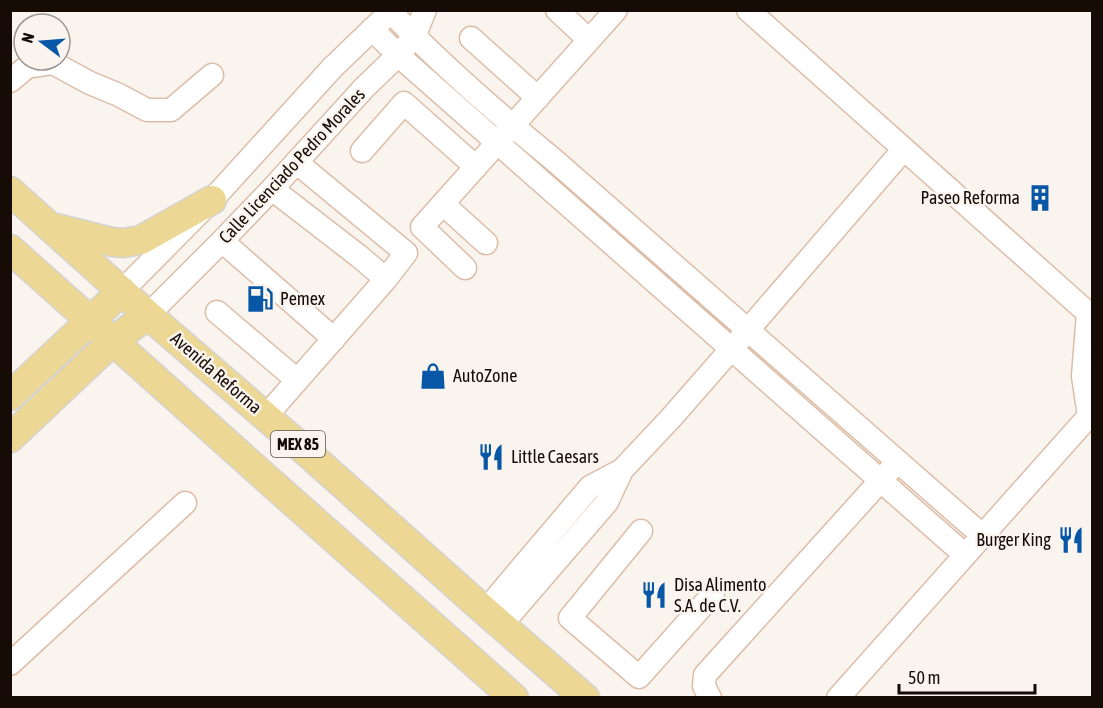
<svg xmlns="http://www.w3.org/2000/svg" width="1103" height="708" font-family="'Asap Condensed',sans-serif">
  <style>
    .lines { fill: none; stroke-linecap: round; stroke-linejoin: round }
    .minor-casing { stroke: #dcbda8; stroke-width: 25 }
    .major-casing { stroke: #d5d3d2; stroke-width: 31 }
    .minor { stroke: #fff; stroke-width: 22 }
    .major { stroke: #ecd794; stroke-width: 28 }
    .labels { text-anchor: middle; stroke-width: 5; stroke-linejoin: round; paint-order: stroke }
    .shield { fill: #faf4ef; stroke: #5a514b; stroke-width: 1.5 }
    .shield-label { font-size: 16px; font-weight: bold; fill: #160b05 }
    .street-label { font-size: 18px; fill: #160b05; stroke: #faf4ef }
    .poi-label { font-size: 18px; fill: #160b05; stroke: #faf4ef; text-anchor: start }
  </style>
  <rect width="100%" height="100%" fill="#faf4ef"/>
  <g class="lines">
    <defs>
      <path id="minor" d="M557 10 589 40
        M748 10 1088 313 1083 376 1089 416 838 698
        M391 12C441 65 498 114 554 160L983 536
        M372 29 398 55 965 555
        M471 38 538 98
        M10 81 27 67 53 63 90 83 119 95 147 110H171L212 75
        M362 151 404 103 476 167
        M296 162 406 253 386 279
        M443 204 486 243
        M222 241 334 339
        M465 268 422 227 616 10
        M122 291 212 200 333 67 382 20
        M217 312 297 380
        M148 315 222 241 272 189 364 88 398 55 414 37 425 10
        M266 416 386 279 360 257 272 189
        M641 531 570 618 639 677 713 594
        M485 611 590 487 622 470 671 418 748 330 904 149
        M501 625 607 502 622 470
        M10 664 185 503
        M710 698 704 686 705 675 891 469"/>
      <path id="major" d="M10 191 148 315 310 455 485 611 585 698
        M56 228 112 242 123 243 141 240 212 200
        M10 249 284 494 514 698
        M10 396 122 291
        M10 438 114 340 148 315"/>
    </defs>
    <use href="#minor" class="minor-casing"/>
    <use href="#major" class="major-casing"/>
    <use href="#minor" class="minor"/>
    <use href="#major" class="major"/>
  </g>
  <defs>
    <symbol id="building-bare" viewBox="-9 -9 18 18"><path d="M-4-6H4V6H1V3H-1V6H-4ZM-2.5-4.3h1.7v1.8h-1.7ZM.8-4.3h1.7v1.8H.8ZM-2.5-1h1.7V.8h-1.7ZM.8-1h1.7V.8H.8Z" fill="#0857a6" stroke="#faf4ef" stroke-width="2.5" paint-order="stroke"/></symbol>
    <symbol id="fuel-bare" viewBox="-9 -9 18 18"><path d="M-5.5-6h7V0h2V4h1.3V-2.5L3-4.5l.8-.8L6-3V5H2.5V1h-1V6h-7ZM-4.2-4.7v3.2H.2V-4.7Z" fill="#0857a6" stroke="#faf4ef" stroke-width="2.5" paint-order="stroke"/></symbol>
    <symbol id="shop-bare" viewBox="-9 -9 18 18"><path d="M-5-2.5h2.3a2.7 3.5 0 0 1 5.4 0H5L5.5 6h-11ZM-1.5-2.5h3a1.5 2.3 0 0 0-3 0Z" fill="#0857a6" stroke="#faf4ef" stroke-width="2.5" paint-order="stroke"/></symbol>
    <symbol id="restaurant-bare" viewBox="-9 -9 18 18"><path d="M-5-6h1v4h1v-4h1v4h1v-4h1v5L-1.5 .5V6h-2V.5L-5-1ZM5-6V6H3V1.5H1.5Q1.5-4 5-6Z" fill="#0857a6" stroke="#faf4ef" stroke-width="2.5" paint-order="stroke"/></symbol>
  </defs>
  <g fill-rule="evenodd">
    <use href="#building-bare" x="1021" y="179" width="38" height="38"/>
    <use href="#fuel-bare" x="241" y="280" width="38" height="38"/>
    <use href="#shop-bare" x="414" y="357" width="38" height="38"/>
    <use href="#restaurant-bare" x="472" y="438" width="38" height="38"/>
    <use href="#restaurant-bare" x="1052" y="521" width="38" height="38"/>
    <use href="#restaurant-bare" x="635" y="576" width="38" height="38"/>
  </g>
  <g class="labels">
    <rect class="shield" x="271" y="431" width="54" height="26" rx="4.5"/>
    <g class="shield-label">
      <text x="298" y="450">MEX 85</text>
    </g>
    <g class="street-label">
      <text transform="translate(292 166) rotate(-47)" y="6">Calle Licenciado Pedro Morales</text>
      <text transform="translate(216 373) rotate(41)" y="6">Avenida Reforma</text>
    </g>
    <g class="poi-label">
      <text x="1020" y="204" text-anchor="end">Paseo Reforma</text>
      <text x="280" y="305">Pemex</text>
      <text x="453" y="382">AutoZone</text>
      <text x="511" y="463">Little Caesars</text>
      <text x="1051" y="546" text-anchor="end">Burger King</text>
      <text x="674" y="591">Disa Alimento<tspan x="674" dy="21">S.A. de C.V.</tspan></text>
    </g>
  </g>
  <rect width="1103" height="708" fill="none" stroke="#160b05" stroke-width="24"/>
  <g transform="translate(42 42) rotate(286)"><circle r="28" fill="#faf4ef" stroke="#9f9791" stroke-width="1.5"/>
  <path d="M0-4.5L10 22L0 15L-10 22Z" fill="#0857a6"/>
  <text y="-9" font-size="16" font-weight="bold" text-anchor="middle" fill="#160b05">N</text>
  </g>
  <path d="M899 684v9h136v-9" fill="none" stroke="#160b05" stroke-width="3"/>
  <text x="908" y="684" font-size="18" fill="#160b05" stroke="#faf4ef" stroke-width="4.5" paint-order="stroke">50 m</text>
</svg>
